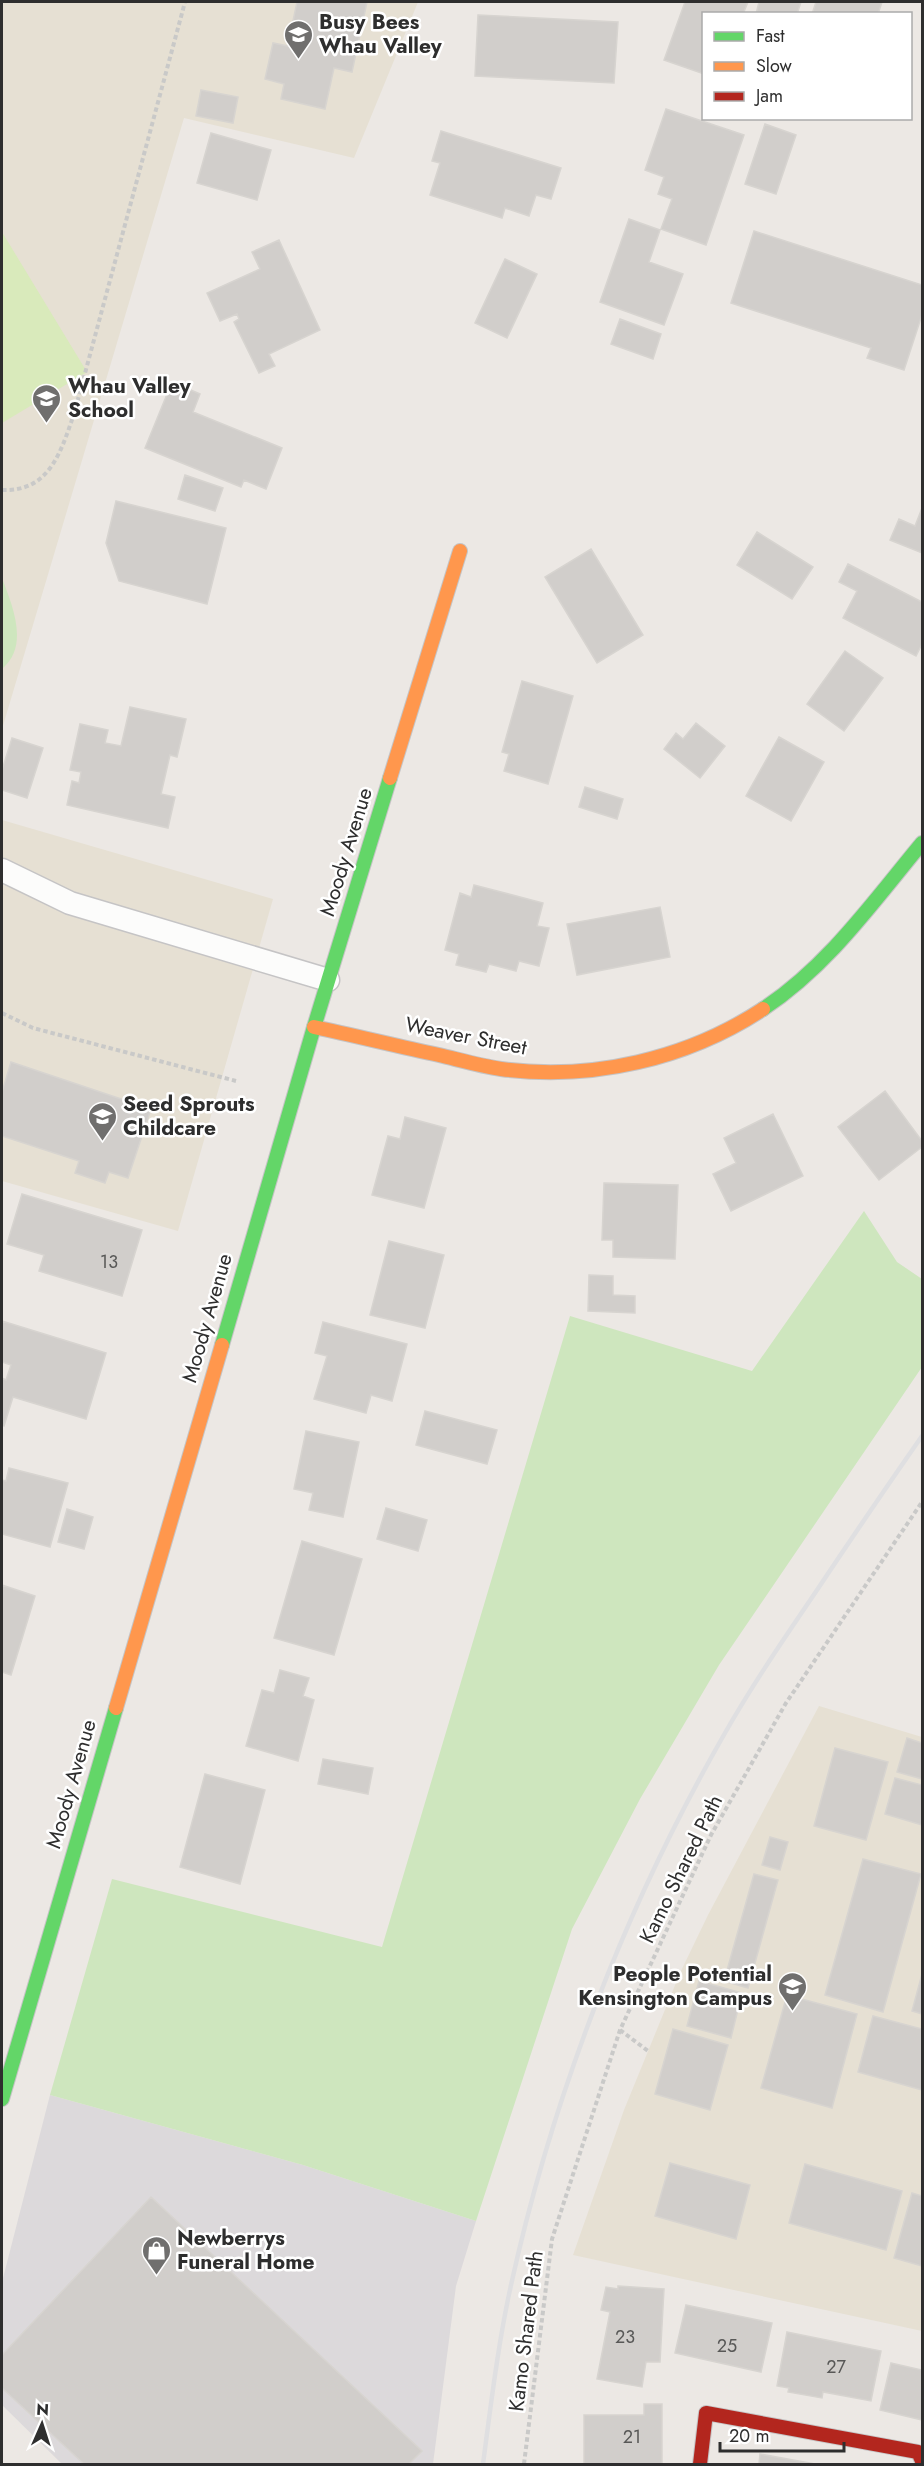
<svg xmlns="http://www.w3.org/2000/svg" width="924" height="2466" font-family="Jost,sans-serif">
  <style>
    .industrial { fill: #dcd9db }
    .education { fill: #e6e0d3 }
    .green { fill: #cee6be }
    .pitch { fill: #d9eabb }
    .building { fill: #d1cecb; stroke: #d7d4d0; stroke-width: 1.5 }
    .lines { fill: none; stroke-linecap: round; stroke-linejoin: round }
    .lane-casing { stroke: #c5c4c5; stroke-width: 25 }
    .fast-casing { stroke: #c5c4c5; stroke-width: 16 }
    .slow-casing { stroke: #c5c4c5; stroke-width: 16 }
    .jam-casing { stroke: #c5c4c5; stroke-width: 16 }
    .path { stroke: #c9c9c8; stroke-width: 4; stroke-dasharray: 4.5 3; stroke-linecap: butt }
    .lane { stroke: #fcfcfb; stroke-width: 22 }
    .fast { stroke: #63d668; stroke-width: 14 }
    .slow { stroke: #ff974d; stroke-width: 14 }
    .jam { stroke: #b3261e; stroke-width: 14 }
    .rail { stroke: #dfdfe1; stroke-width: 4.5 }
    .labels { text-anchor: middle; stroke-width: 5; stroke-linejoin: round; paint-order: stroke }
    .number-label { font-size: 18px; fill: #585857 }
    .poi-label { font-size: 21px; font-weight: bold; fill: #2e2e2e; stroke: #fff; text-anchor: start }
    .street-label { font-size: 21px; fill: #2e2e2e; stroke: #fff }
  </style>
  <rect width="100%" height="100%" fill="#ece8e4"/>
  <path class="industrial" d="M50 2095 303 2165 476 2221 456 2286 433 2464H62L2 2405V2282Z"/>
  <path class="education" d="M2 2H418L354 158 184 118 2 729Z
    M2 820 273 899 178 1231 2 1181Z
    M819 1706 922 1737V2331L573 2255 624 2110 680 1973 708 1915Z"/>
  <path class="green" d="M2 578C12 605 30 646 2 669Z
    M864 1211 897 1262 922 1279V1367L719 1665 640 1799 572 1929 476 2221 303 2165 50 2095 112 1879 382 1947 570 1316 752 1371Z"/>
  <path class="pitch" d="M2 232 87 372 2 423Z"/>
  <path class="building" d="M297 2H367L352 72 334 68 325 109 281 99 284 84 265 79 273 43 293 47 299 22 293 21Z
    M685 2H748L743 14H704V74L664 60Z
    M759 2H801L797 14H756Z
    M816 2H882L878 14H812Z
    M478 15 618 22 614 83 475 76Z
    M201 90 238 97 233 123 196 116Z
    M666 109 744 135 706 245 661 229 672 199 658 194 664 177 645 170Z
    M765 124 796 135 776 194 745 184Z
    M441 131 561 168 551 199 536 195 529 216 505 208 502 218 430 195 440 163 432 161Z
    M211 133 271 150 257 200 197 183Z
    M629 219 660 230 649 262 683 274 664 325 600 302Z
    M754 231 922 285V315L904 370 867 358 871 348 731 303Z
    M279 240 320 330 269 354 275 366 259 373 234 322 239 319 237 314 220 321 207 293 260 269 252 252Z
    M505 259 537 274 507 338 475 323Z
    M620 319 661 334 653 359 611 344Z
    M172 382 200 394 193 412 282 448 266 489 244 480 241 487 145 448Z
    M185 475 223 488 215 511 178 499Z
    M116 501 226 528 207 604 119 581 106 543Z
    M922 508V553L890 540 899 519 915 526Z
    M757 532 813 567 792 599 737 565Z
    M591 549 643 635 597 663 545 577Z
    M848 564 922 602V644L916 656 843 618 857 591 839 582Z
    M845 651 883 678 844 731 807 704Z
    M522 681 573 696 548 784 504 771 509 754 502 752Z
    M130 707 186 719 177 757 170 755 161 794 175 797 168 828 67 805 72 781 79 783 81 772 70 770 80 724 108 730 105 743 121 746Z
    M696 723 725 746 700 778 664 749 676 733 683 739Z
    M779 737 824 762 791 821 746 796Z
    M12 738 43 748 27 798 2 790V770Z
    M585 787 623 799 617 819 579 807Z
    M474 885 543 903 537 926 549 928 539 966 519 961 516 971 489 964 486 972 456 965 459 954 445 950 460 893 471 897Z
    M660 907 670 957 577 975 567 924Z
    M11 1062 151 1109 128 1178 109 1172 105 1183 75 1173 79 1161 2 1136V1092Z
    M885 1091 922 1141V1147L879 1180 838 1127Z
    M773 1114 803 1176 731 1211 713 1174 736 1163 724 1138Z
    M405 1117 446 1128 424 1208 372 1195 388 1136 400 1139Z
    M604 1183 678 1185 675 1259 613 1257V1240H602Z
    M22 1194 142 1230 122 1296 39 1271 44 1255 7 1244Z
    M389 1241 444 1255 425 1328 370 1315Z
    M589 1275 613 1276V1295L635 1296V1313L588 1311Z
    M2 1321 106 1353 86 1419 13 1397 4 1426 2 1425V1378L6 1380 11 1365 2 1362Z
    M323 1322 407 1344 392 1401 371 1395 366 1413 314 1399 327 1356 315 1353Z
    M425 1411 497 1430 487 1464 416 1445Z
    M306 1431 359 1442 343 1517 309 1510 313 1493 294 1489Z
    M9 1468 68 1483 50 1547 2 1534V1480L6 1481Z
    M386 1508 427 1520 418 1551 377 1539Z
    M67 1509 93 1517 84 1549 58 1542Z
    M302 1541 362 1559 334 1655 274 1638Z
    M2 1585 35 1596 11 1675 2 1672Z
    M280 1670 309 1678 303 1696 314 1700 298 1761 246 1746 262 1690 274 1693Z
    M907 1738 922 1743V1779L897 1772Z
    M835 1748 888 1762 866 1840 814 1826Z
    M323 1759 373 1768 368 1794 318 1784Z
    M205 1774 265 1790 240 1884 180 1867Z
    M895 1778 922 1785V1825L885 1814Z
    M770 1837 788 1842 780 1870 762 1865Z
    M863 1859 921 1874 883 2012 825 1995Z
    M754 1874 778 1880 748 1988 724 1981Z
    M922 1974V2014L912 2011Z
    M699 1981 742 1993 731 2038 687 2026Z
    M787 1995 857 2014 832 2108 761 2088Z
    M873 2016 922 2029V2090L858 2072Z
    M673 2029 728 2045 710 2110 655 2094Z
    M670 2163 750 2185 736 2239 655 2216Z
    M805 2164 902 2191 886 2250 789 2223Z
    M912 2193 922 2196V2266L894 2258Z
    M151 2197 422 2451 409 2464H84L2 2388V2355Z
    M618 2286 664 2289 660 2362H646L642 2387 597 2379 610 2312 601 2310 606 2287 618 2289Z
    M686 2305 772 2323 761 2372 675 2353Z
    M787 2332 881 2351 871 2401 823 2392 822 2398 788 2392 789 2388 777 2386Z
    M891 2363 922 2370V2420L880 2410Z
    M644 2404H662V2464H584V2415H644Z
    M760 2454 815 2464H759Z"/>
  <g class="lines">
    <defs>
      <path id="lane" d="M2 870 70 903 328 980"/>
      <path id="fast" d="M763 1009C828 966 873 902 922 843
        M222 1345 314 1027 390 778
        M2 2099 116 1708"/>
      <path id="slow" d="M390 778 460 551
        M314 1027C356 1036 397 1046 439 1055 460 1060 481 1066 501 1069 592 1081 687 1059 763 1009
        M116 1708 222 1345"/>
      <path id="jam" d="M700 2464 706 2413 918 2452 922 2461"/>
    </defs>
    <use href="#lane" class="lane-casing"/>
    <use href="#fast" class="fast-casing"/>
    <use href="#slow" class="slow-casing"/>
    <use href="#jam" class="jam-casing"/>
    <path class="path" d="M2 490C50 492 61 451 74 414L185 2
      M2 1013 33 1028 236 1081
      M620 2030 648 2051
      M524 2464 552 2239 620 2030 711 1835 786 1703 922 1502"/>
    <use href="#lane" class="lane"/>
    <use href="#fast" class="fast"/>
    <use href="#slow" class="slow"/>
    <use href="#jam" class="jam"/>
    <path class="rail" d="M483 2464C491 2404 498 2344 511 2285 553 2095 625 1909 721 1740 749 1690 781 1643 813 1596 849 1542 885 1489 922 1436"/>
  </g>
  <defs>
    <symbol id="school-pin" viewBox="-11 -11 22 30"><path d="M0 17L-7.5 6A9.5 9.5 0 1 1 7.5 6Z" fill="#706f6e" stroke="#fff"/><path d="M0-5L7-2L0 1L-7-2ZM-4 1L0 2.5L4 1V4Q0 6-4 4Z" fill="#fff"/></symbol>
    <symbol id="university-pin" viewBox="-11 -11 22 30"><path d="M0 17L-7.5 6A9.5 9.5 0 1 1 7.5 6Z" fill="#706f6e" stroke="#fff"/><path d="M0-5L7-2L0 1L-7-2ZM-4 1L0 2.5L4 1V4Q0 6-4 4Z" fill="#fff"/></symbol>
    <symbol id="shop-pin" viewBox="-11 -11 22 30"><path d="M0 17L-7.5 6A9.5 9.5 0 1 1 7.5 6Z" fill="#706f6e" stroke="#fff"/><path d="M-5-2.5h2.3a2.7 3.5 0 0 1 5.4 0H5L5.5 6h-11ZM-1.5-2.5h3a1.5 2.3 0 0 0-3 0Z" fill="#fff"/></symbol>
  </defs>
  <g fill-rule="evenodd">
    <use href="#school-pin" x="282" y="18" width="33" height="45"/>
    <use href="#school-pin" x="30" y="382" width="33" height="45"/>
    <use href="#school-pin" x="86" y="1100" width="33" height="45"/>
    <use href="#university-pin" x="776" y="1970" width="33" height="45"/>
    <use href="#shop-pin" x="140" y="2234" width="33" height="45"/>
  </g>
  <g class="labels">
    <g class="number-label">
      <text x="109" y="1268">13</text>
      <text x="625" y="2343">23</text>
      <text x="727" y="2352">25</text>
      <text x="836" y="2373">27</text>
      <text x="632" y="2443">21</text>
    </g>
    <g class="poi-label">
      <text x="319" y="29">Busy Bees<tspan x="319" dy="24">Whau Valley</tspan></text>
      <text x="68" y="393">Whau Valley<tspan x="68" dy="24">School</tspan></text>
      <text x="123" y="1111">Seed Sprouts<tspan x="123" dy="24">Childcare</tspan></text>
      <text x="772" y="1981" text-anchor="end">People Potential<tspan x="772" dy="24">Kensington Campus</tspan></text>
      <text x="177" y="2245">Newberrys<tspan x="177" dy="24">Funeral Home</tspan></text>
    </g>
    <g class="street-label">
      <text transform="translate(346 852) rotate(-73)" y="7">Moody Avenue</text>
      <text transform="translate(466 1036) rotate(11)" y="7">Weaver Street</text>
      <text transform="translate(207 1318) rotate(-74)" y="7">Moody Avenue</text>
      <text transform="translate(71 1784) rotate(-74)" y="7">Moody Avenue</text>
      <text transform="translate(681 1869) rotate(-64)" y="7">Kamo Shared Path</text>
      <text transform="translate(526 2331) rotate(-83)" y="7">Kamo Shared Path</text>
    </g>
  </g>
  <rect width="924" height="2466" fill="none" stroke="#2e2e2e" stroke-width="6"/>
  <rect x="702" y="12" width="210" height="108" fill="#ffffff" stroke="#ababab" stroke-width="1.5"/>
  <rect x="714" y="32" width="30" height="9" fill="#63d668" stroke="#ababab" stroke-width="1.5"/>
  <text x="756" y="42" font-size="18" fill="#2e2e2e">Fast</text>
  <rect x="714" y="62" width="30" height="9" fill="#ff974d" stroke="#ababab" stroke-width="1.5"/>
  <text x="756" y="72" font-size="18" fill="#2e2e2e">Slow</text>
  <rect x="714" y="92" width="30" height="9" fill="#b3261e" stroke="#ababab" stroke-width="1.5"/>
  <text x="756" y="102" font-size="18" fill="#2e2e2e">Jam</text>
  <g transform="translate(42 2424) rotate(3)" stroke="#ffffff" stroke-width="4.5" paint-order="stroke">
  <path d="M0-4.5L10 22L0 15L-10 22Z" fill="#2e2e2e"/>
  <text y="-9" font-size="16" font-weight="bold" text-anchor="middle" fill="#2e2e2e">N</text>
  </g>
  <path d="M720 2442v9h124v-9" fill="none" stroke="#2e2e2e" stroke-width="3"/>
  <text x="729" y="2442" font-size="18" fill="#2e2e2e" stroke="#ffffff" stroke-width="4.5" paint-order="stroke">20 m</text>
</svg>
